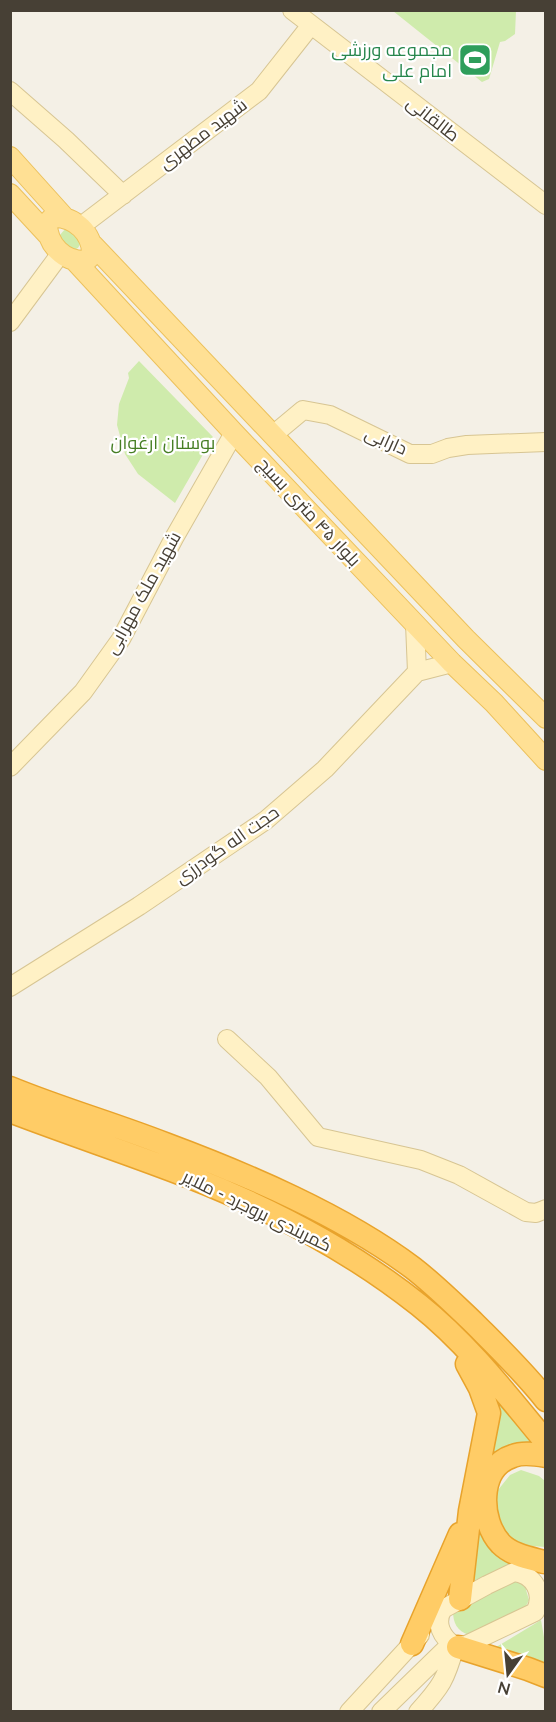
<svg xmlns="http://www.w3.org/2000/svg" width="556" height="1722" font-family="Lato,Cairo,sans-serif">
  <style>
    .green { fill: #cfebac }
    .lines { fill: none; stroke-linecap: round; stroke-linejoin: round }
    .secondary-casing { stroke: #d7c593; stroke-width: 20 }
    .primary-casing { stroke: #ecc15c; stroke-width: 22 }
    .highway-casing { stroke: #e8a32c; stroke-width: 25 }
    .secondary { stroke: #fff1c5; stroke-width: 18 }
    .primary { stroke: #ffe094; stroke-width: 20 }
    .highway { stroke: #fc6; stroke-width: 22 }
    .labels { text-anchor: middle; stroke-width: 4.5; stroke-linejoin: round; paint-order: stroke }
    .leisure-label { font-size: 18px; fill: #27864d; stroke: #fff; text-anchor: end }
    .street-label { font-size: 18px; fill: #474035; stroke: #fff }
    .park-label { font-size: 18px; fill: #467e24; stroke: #fff }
  </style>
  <rect width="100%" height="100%" fill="#f4f0e6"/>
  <path class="green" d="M393 11H516L515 34 505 41 500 42 489 79 482 82Z
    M66 228 82 241 78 248 71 251 59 236Z
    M139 361 213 437 175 503 138 474 125 454 117 425 119 404 129 378 128 373Z
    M500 1404 539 1443 483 1478 516 1562 471 1582 476 1496Z
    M521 1470 539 1476 545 1481V1547L520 1545 508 1538 494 1509 498 1490 510 1475Z
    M509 1581 524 1583 529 1600 524 1610 469 1635C457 1631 453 1623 453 1611Z
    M541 1620 545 1643V1667L488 1652Z"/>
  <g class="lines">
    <defs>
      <path id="secondary" d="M292 10 546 205
        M10 91 66 140 123 195
        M80 227 259 91 311 25
        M10 322 61 253
        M273 435 303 410 330 415 410 454H432L448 448 467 445 546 442
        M417 672 452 663
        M10 767 83 692 121 639 174 538 234 433
        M10 987 139 906 266 820 325 769 417 672 415 624
        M227 1039 268 1077 318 1137 421 1160 459 1175 526 1212 536 1213 546 1209
        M514 1572C534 1574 545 1594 535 1612L466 1645 455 1646C442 1638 434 1623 443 1609L487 1585Z
        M349 1712 420 1635
        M381 1712 451 1644
        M418 1712C441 1687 446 1679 455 1646"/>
      <path id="primary" d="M10 157 64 217
        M10 194 47 234
        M53 217C75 216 93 234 92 255L86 261C64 262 47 245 47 223Z
        M93 245 466 639 546 718
        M76 262 234 433 452 663 494 703 546 760"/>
      <path id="highway" d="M10 1088C61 1109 114 1124 165 1144 248 1175 342 1215 413 1268 435 1285 454 1304 474 1323 499 1348 524 1372 546 1400
        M10 1111C70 1134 131 1154 190 1177 271 1209 351 1251 419 1305 467 1343 507 1395 546 1442
        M544 1562C529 1558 512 1555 501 1544 479 1521 477 1467 513 1456 523 1452 535 1454 546 1456
        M460 1599 470 1511 489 1413 480 1388 467 1364
        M412 1644 460 1534
        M458 1647 528 1669 546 1676"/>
    </defs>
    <use href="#secondary" class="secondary-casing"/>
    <use href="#primary" class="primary-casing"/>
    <use href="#highway" class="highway-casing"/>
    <use href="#secondary" class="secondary"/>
    <use href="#primary" class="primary"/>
    <use href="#highway" class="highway"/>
  </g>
  <defs>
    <symbol id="stadium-square" viewBox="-11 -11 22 22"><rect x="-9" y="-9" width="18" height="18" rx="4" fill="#2e9e5b" stroke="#fff"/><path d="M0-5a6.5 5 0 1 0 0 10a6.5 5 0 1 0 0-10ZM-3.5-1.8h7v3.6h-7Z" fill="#fff"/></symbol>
  </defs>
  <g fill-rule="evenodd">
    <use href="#stadium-square" x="456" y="41" width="38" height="38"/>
  </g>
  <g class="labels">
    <g class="leisure-label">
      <text x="452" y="56">مجموعه ورزشی<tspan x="452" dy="21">امام علی</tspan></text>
    </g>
    <g class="street-label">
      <text transform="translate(433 119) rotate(38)" y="6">طالقانی</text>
      <text transform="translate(203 134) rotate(-37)" y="6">شهید مطهری</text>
      <text transform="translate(386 441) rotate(24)" y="6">دارابی</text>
      <text transform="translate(309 512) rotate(47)" y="6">بلوار ۴۵ متری بسیج</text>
      <text transform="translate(143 593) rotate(-61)" y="6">شهید ملک مهرابی</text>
      <text transform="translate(227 845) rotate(-35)" y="6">حجت اله گودرزی</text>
      <text transform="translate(257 1211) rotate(26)" y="6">کمربندی بروجرد - ملایر</text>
    </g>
    <g class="park-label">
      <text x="163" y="449">بوستان ارغوان</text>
    </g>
  </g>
  <rect width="556" height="1722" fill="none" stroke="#474035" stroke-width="24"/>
  <g transform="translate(508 1674) rotate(195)" stroke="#ffffff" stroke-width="4.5" paint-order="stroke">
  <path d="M0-4.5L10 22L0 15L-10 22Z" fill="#474035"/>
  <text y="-9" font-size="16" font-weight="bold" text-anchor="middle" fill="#474035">N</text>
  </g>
</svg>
